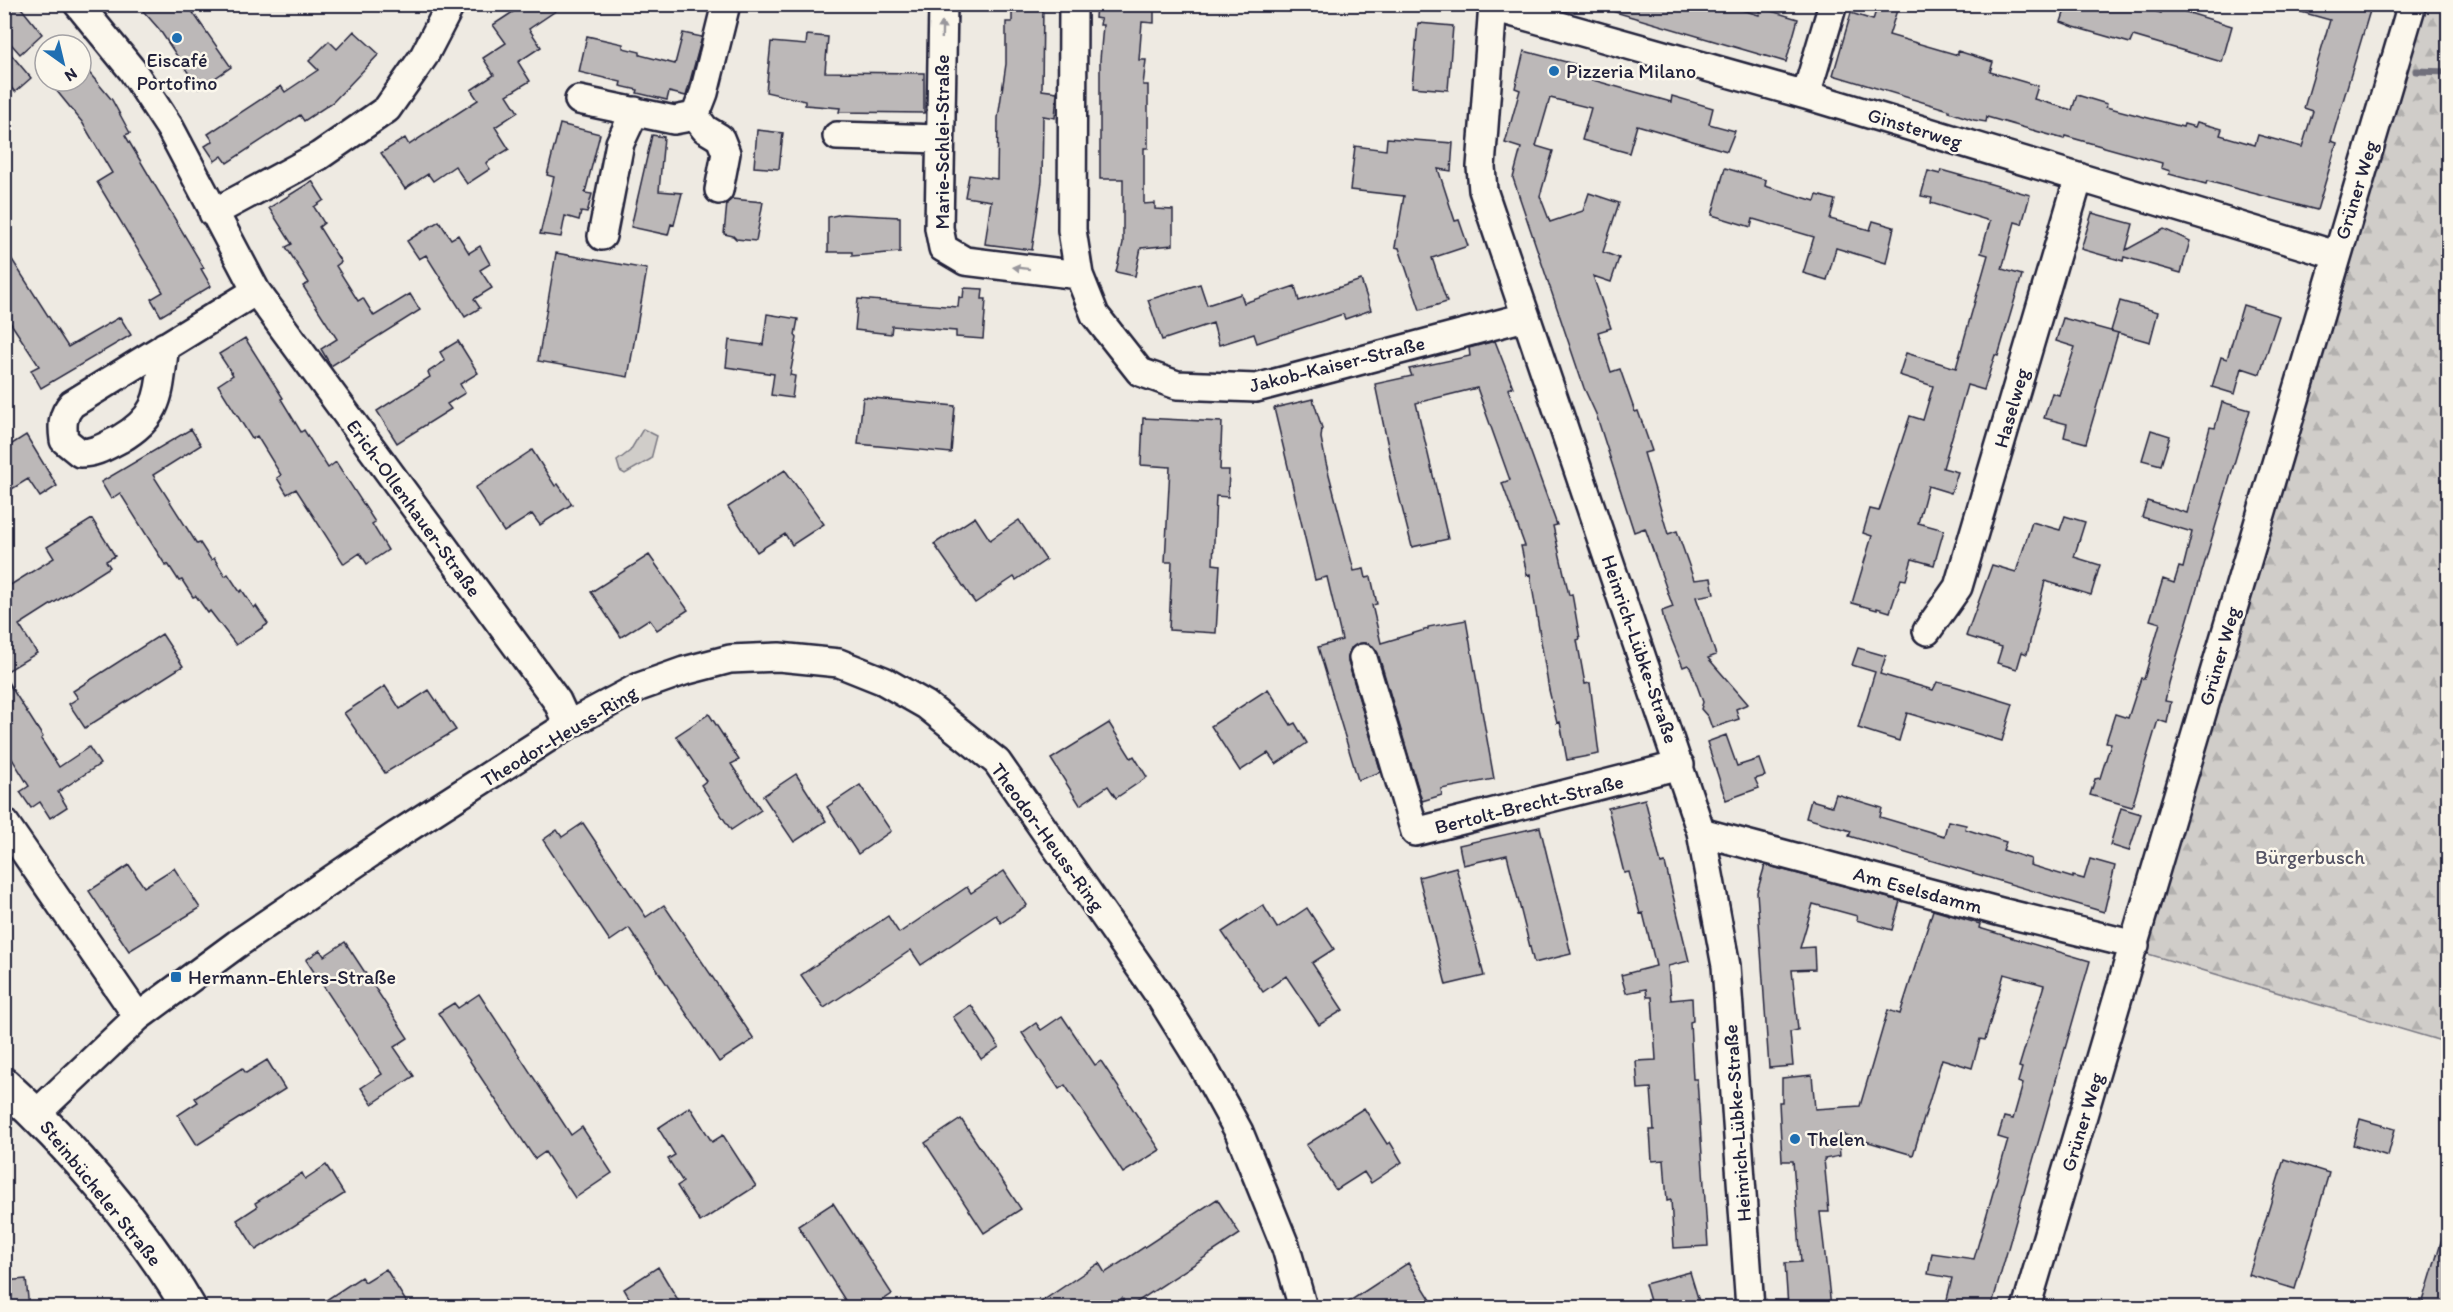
<svg xmlns="http://www.w3.org/2000/svg" width="2453" height="1312" font-family="Itim,sans-serif">
  <style>
    .forest { fill: url(#forest-firs); stroke: #797882; stroke-width: 1.5 }
    .park { fill: #d0cdc9; stroke: #797882; stroke-width: 1.5 }
    .lines { fill: none; stroke-linecap: round; stroke-linejoin: round }
    .stream { stroke: #716f7c; stroke-width: 7 }
    .building { fill: #bcb8b8; stroke: #22223b; stroke-width: 1.5 }
    .street-casing { stroke: #22223b; stroke-width: 32 }
    .secondary-casing { stroke: #22223b; stroke-width: 38 }
    .street { stroke: #fbf7ec; stroke-width: 27 }
    .secondary { stroke: #fbf7ec; stroke-width: 33 }
    .oneway { fill: #99979c }
    .poi-dot { fill: #1f6fb2; stroke: #fbf7ec; stroke-width: 2 }
    .labels { text-anchor: middle; stroke-width: 5; stroke-linejoin: round; paint-order: stroke }
    .poi-label { font-size: 20px; fill: #22223b; stroke: #fbf7ec; text-anchor: start }
    .street-label { font-size: 20px; fill: #22223b; stroke: #fbf7ec }
    .park-label { font-size: 20px; fill: #565566; stroke: #fbf7ec }
  </style>
  <defs>
    <pattern id="forest-firs" width="22" height="20" patternUnits="userSpaceOnUse" patternTransform="scale(1.5)"><rect width="22" height="20" fill="#d0cdc9"/><path d="M5 1l3.5 6h-7zM16 11l3.5 6h-7z" fill="#b2b0ae"/></pattern>
  </defs>
  <rect width="100%" height="100%" fill="#eeeae2"/>
  <filter id="ink" filterUnits="userSpaceOnUse"><feTurbulence type="fractalNoise" baseFrequency=".0167" numOctaves="2"/><feDisplacementMap in="SourceGraphic" scale="12" xChannelSelector="R" yChannelSelector="G"/><feConvolveMatrix kernelMatrix="1 2 1 2 8 2 1 2 1" color-interpolation-filters="sRGB"/></filter>
  <g filter="url(#ink)">
    <path class="forest" d="M2422 5H2448V1043L2138 951Z"/>
    <path class="park" d="M643 429 657 436 651 459 625 474 620 471 617 461 630 451Z"/>
    <g class="lines">
      <path class="stream" d="M2416 71 2448 72"/>
    </g>
    <path class="building" d="M4 4H18L42 34 20 54 4 36Z
      M137 4H187L231 67 199 89 159 29Z
      M525 4H566L529 29 541 47 518 62 530 81 507 95 518 112 495 127 509 149 486 163 490 169 467 184 455 166 433 181 428 174 405 189 381 153 405 138 409 145 478 100 471 90 494 75 483 58 506 43 493 25Z
      M1012 4H1043L1042 90 1057 92 1055 118 1043 116 1042 181 1032 250 985 244 991 201 965 197 969 175 997 179 998 118 1006 64V22H1012Z
      M1096 4H1154V23L1142 22 1139 60H1146L1143 85H1148V148H1144V204L1155 203V209L1173 210V245L1141 248 1135 276 1116 272 1123 243V179H1100V60L1103 25H1100L1101 19 1095 18Z
      M1608 4H1722L1759 15 1761 8 1798 19 1786 62 1608 10Z
      M1878 4H1899L1889 35 1958 55V51L1993 62 1990 72 2038 86 2034 99 2072 110 2077 95 2107 104 2106 107 2183 127 2184 124 2195 127 2197 122 2222 129 2220 135 2255 145 2258 135 2302 147 2313 111 2304 108 2330 20 2294 10 2295 4H2372L2331 141 2337 143 2317 210 2207 181 2206 184 2169 174 2170 171 2161 168 2162 163 2065 136 2064 139 1987 117 1986 122 1974 120 1949 112V110L1833 75 1851 13 1873 20Z
      M2067 4H2132L2161 13 2163 5 2232 26 2222 62 2133 36 2130 43 2074 27 2061 22Z
      M1418 23 1453 26 1448 90 1412 87Z
      M354 31 379 54 333 102 304 121 300 115 227 163 222 156 215 161 205 146 213 141 208 134 281 86 285 92 318 70 309 61 329 41 337 49Z
      M683 33 702 37 686 96 669 92 667 100 637 93 638 90 620 86 621 82 579 72 587 36 623 44V48L640 52V55L675 64Z
      M807 35 828 37 825 72 924 73V113L839 112 840 108 805 105V101L766 92 771 42 806 45Z
      M4 46 31 78 15 92 4 79Z
      M1524 51 1578 65 1575 75 1671 102 1672 96 1713 108 1709 124 1735 131 1727 151 1637 125 1629 153 1582 140 1591 108 1550 98 1536 146 1553 151 1540 196 1550 222 1583 211 1589 193 1619 203 1603 252 1619 258 1611 282 1593 276 1611 328 1598 332 1611 372 1620 369 1635 412 1638 411 1652 451 1644 453 1668 534 1677 531 1694 580 1711 578 1714 594 1696 597 1716 655 1708 658 1748 704 1736 709 1739 719 1712 728 1708 717 1701 709 1703 702 1691 669 1688 665 1683 667 1664 621 1662 611 1673 607 1645 528 1634 532 1596 414 1584 388 1513 178 1521 148 1505 143 1520 90 1515 88Z
      M81 63 112 100 130 133 125 135 204 268 201 269 211 286 161 316 151 299 163 292 97 182 112 173 82 122 56 90 67 81H81Z
      M560 124 600 134 585 193 592 194 587 213 581 212 579 220 565 216 561 237 540 234 554 177 547 175Z
      M757 130 783 133 779 169 754 167Z
      M652 135 664 137 659 191 682 193 674 225 671 224 668 235 631 227Z
      M1387 138 1453 143 1451 171 1438 169 1455 221 1459 220 1468 246 1432 258 1447 302 1420 310 1399 248 1395 247 1404 196 1350 190 1355 146 1386 150Z
      M1725 168 1766 180 1765 186 1815 201 1817 195 1835 200 1830 219 1870 230 1873 221 1894 227 1886 263 1836 248 1827 280 1803 273 1814 237 1753 219 1751 227 1712 215Z
      M1941 170 2030 195 2022 224 2015 222 2002 269 2022 275 1998 356 1995 355 1984 390 1967 385 1943 468 1958 472 1951 493 1928 486 1918 523 1944 530 1934 565 1912 559 1906 580 1901 579 1890 612 1877 608V610L1852 603 1872 536 1863 533 1870 509 1879 511 1910 416 1923 420 1933 386 1899 375 1906 353 1956 368 1988 255 1981 253 1990 221 1931 203 1932 198 1921 196 1928 171 1940 174Z
      M312 181 324 200 314 207 324 223 319 227 341 262 336 266 358 301 363 298 374 316 410 294 420 310 331 366 321 349 337 339 303 286 309 283 286 247 292 244 269 208Z
      M732 199 763 202 756 241 736 239 733 236 724 234 727 203Z
      M2092 213 2133 224 2126 250 2164 229 2190 241 2181 273 2124 257 2123 261 2081 249Z
      M842 214 900 217V252L852 256V252H828V217Z
      M439 221 451 239 458 235 469 253 480 246 490 264 480 270 492 288 474 299 480 308 465 317 426 255 419 259 407 241Z
      M4 247 68 347 120 317 131 335 41 388 31 370 39 366 4 313Z
      M556 253 647 269 628 377 538 361Z
      M1361 280 1371 310 1345 319 1343 314 1257 343 1254 334 1219 345 1213 323 1162 340 1148 300 1200 284 1207 305 1241 294 1244 303 1295 286 1299 301Z
      M964 288 983 289 982 299H986L983 339 956 337V331L892 326 891 334 855 330 858 299 958 307 959 297 963 298Z
      M2120 301 2158 312 2150 342 2111 331Z
      M2243 305 2279 316 2260 374 2242 368 2235 394 2212 387 2221 357 2227 359Z
      M767 314 798 319 795 335 797 338 790 375 795 376 792 398 771 395 774 374 726 367 729 340 763 345Z
      M2063 318 2118 333 2086 443 2064 437 2067 424 2044 418 2052 393 2059 395 2075 347 2056 341Z
      M245 338 283 398 281 399 301 432 304 430 328 468 336 462 375 522 372 524 388 550 367 564 360 553 344 564 296 489 287 494 277 478 281 475 257 436 252 439 218 385 233 375 219 354Z
      M458 341 478 373 460 384 465 393 447 404 451 409 397 443 377 411 430 377 428 372 445 361 440 352Z
      M1495 341 1513 387 1508 389 1557 525 1553 526 1569 595 1572 594 1580 639 1577 640 1585 684 1590 683 1599 754 1567 760 1560 722 1557 723 1549 690 1530 574 1527 575 1521 546H1525L1502 483 1510 480 1477 388 1416 403 1448 539 1412 547 1395 480 1375 384 1412 376 1409 369 1470 356 1469 348Z
      M863 397 955 406 951 453 858 444Z
      M1313 399 1322 428 1321 438 1326 463 1354 571 1364 569 1366 578 1371 577 1377 604 1372 605 1381 643 1428 629V627L1466 620 1494 779 1441 789 1442 795 1422 801 1378 653 1373 646 1366 643 1351 648 1348 662 1381 772 1358 780 1318 647 1342 640 1327 577 1315 580 1274 408Z
      M2222 402 2250 410 2169 683 2165 701 2171 702 2167 723 2158 720 2132 807 2090 795 2095 779 2100 778 2111 743 2106 742 2115 714 2128 718 2141 678 2144 679 2160 623 2150 620 2163 579 2174 583 2179 567 2183 568 2192 532 2142 517 2147 501 2187 513 2210 427 2215 428Z
      M1143 418 1222 422 1220 470H1229L1228 497 1216 496 1213 564 1220 565 1216 633 1169 630 1172 562H1165L1170 467 1141 465Z
      M191 429 201 445 153 475 197 544 200 543 211 560 214 558 225 576 228 574 240 592 242 590 254 608 256 606 268 624 236 645 210 611 208 613 196 596 193 597 182 580 179 581 168 564 166 566 120 493 111 499 101 482Z
      M2151 430 2170 436 2161 465 2142 460Z
      M26 435 57 486 40 497 28 479 4 494V449Z
      M532 450 555 486 558 484 572 504 540 525 532 514 504 532 475 488Z
      M785 470 824 524 792 545 785 534 757 552 728 507Z
      M2065 516 2085 522 2074 557 2100 565 2091 595 2045 581 2027 654 2022 652 2017 669 1997 663 2002 647 1966 636 1992 565 2016 572 2032 522 2060 530Z
      M975 517 990 540 1019 520 1046 560 1016 580 1014 577 975 603 934 544Z
      M92 519 115 556 106 561 110 567 19 625 37 653 4 673V589L54 558 47 547Z
      M649 555 688 610 657 630 649 619 621 637 591 592Z
      M162 634 183 666 85 728 69 704 78 698 73 691Z
      M1858 648 1886 656 1880 674 1933 690 1937 682 1951 685 2013 704 2002 741 1907 713 1899 741 1858 728 1875 672 1852 665Z
      M4 676 43 737 41 739 59 767 89 747 100 764 58 792 67 807 50 818 40 802 31 808 20 792 29 786 4 746Z
      M385 686 400 709 429 690 456 730 385 773 344 713Z
      M1268 689 1291 725 1295 723 1307 743 1276 764 1268 753 1240 771 1211 726Z
      M709 714 739 760 731 764 761 810 731 830 701 785 706 781 676 736Z
      M1109 723 1131 758 1134 756 1147 777 1116 798 1108 786 1080 805 1051 759Z
      M1726 735 1737 766 1759 759 1765 776 1755 779 1759 788 1726 800 1707 742Z
      M796 774 826 821 794 842 763 796Z
      M860 785 891 831 858 854 827 807Z
      M1836 794 1882 808 1880 817 1944 836 1948 821 1966 825 1965 829 2006 842 2003 850 2031 859 2030 865 2073 878V876L2084 879 2090 859 2115 866 2104 912 1849 836 1851 831 1806 818 1811 800 1832 806Z
      M1645 799 1661 864 1665 863 1689 961 1668 966 1671 1000 1692 998 1693 1021 1690 1022 1693 1079H1697L1708 1246 1674 1248 1671 1200 1667 1201 1664 1160 1652 1161 1650 1130H1654L1651 1088 1638 1089 1636 1061 1656 1060 1652 997H1647L1646 989 1626 993 1621 975 1656 966 1643 913 1640 914 1629 872 1624 873 1608 808Z
      M2121 808 2141 814 2129 851 2110 845Z
      M583 823 646 917 664 905 754 1039 719 1062 629 928 610 941 543 840 557 830 562 837Z
      M1540 827 1571 954 1534 963 1507 855 1463 865 1459 845Z
      M129 865 144 887 174 868 200 908 129 951 89 891Z
      M1765 865 1900 901 1892 930 1856 920 1857 916 1813 904 1800 948 1814 947 1815 969 1792 970 1798 1030 1790 1032 1793 1066 1769 1068 1757 892Z
      M1456 867 1484 976 1446 985 1419 877Z
      M1004 871 1027 905 1001 923 996 915 921 965 911 950 824 1008 801 975 888 916 899 933 967 887 971 893Z
      M1263 905 1277 928 1307 908 1334 949 1312 963 1343 1010 1319 1025 1286 976 1263 992 1222 932Z
      M1933 910 1980 924 1979 928 2090 961 1991 1308H1945L1952 1278 1928 1274 1932 1253 1974 1259 2008 1140 1998 1137 2004 1117 2013 1119 2023 1084 2018 1082 2022 1068 2019 1067 2044 985 2004 974 1985 1040 1980 1039 1972 1068 1942 1059 1913 1155 1838 1133 1840 1156 1824 1159 1829 1212H1820L1831 1306 1788 1307 1785 1263 1801 1262 1793 1161H1782L1779 1102H1782V1078L1812 1075 1815 1109 1860 1106 1888 1010 1900 1014Z
      M345 942 408 1038 394 1047 414 1076 372 1104 361 1088 382 1074 306 960 320 950 324 956Z
      M479 994 571 1135 582 1127 612 1173 575 1198 545 1152 535 1159 438 1013 454 1003 458 1008Z
      M971 1005 999 1047 981 1059 953 1017Z
      M1062 1016 1095 1065 1101 1061 1160 1150 1123 1173 1065 1085 1059 1089 1022 1033 1036 1023 1041 1030Z
      M267 1060 285 1089 197 1145 178 1115 198 1102 195 1098 242 1068 246 1073Z
      M690 1107 712 1142 723 1135 756 1186 700 1222 677 1186 683 1182 668 1159 675 1155 658 1128Z
      M1364 1108 1387 1144 1390 1142 1402 1162 1371 1183 1364 1172 1336 1190 1306 1145Z
      M961 1119 1021 1209 984 1233 925 1143Z
      M2360 1119 2395 1129 2388 1156 2353 1145Z
      M2284 1159 2329 1173 2295 1289 2249 1275Z
      M326 1165 344 1194 256 1250 237 1220 257 1207 255 1203 302 1173 305 1179Z
      M1217 1199 1240 1234 1128 1308 1122 1298 1108 1308H1032L1099 1263 1105 1273Z
      M833 1203 892 1294 871 1308H850L798 1226Z
      M2444 1232 2448 1233V1308H2421Z
      M1408 1263 1436 1308H1339Z
      M658 1267 683 1308H635L624 1289Z
      M386 1269 410 1308H314L361 1277 365 1282Z
      M1690 1272 1701 1308H1652L1645 1284Z
      M26 1279 29 1308H4V1281Z"/>
    <g class="lines">
      <defs>
        <path id="street" d="M78 4 132 70 170 128 256 291 557 701 568 725
          M943 4 939 228 943 248 965 261 1079 275
          M1073 4 1072 230 1079 275 1095 315 1140 372 1177 385 1256 388 1525 317
          M1493 4 1481 167 1483 190 1701 832 1726 966 1750 1308
          M1493 7 1806 95 2336 255
          M1806 95 1833 4
          M579 100 674 120 695 116 704 93 726 4
          M695 116 705 129 720 138 726 153 719 190
          M837 136 940 139
          M213 213 319 156 387 109 424 56 451 4
          M602 236 620 143 635 111
          M165 346C158 391 163 414 120 439 106 446 96 453 80 453L64 440C62 425 62 415 72 404L256 291
          M1927 631 1958 587 2079 177
          M1363 658 1415 832 1680 765
          M4 822 138 1017
          M1701 832 2001 912 2135 945
          M36 1114 138 1017 237 944 397 835 568 725 639 687 684 671 730 659 779 657 839 663 884 681 926 705 997 762 1157 992 1200 1061 1239 1132 1286 1248 1303 1308
          M2026 1308 2412 4"/>
        <path id="secondary" d="M4 1085C70 1144 145 1232 189 1308"/>
      </defs>
      <use href="#street" class="street-casing"/>
      <use href="#secondary" class="secondary-casing"/>
      <use href="#street" class="street"/>
      <use href="#secondary" class="secondary"/>
    </g>
    <defs><path id="oneway-solid" d="M-6-.8H1V-3.2L6.5 0L1 3.2V.8H-6Z" transform="scale(1.5)"/></defs>
    <g class="oneway">
      <use href="#oneway-solid" transform="translate(942 30) rotate(-89)"/>
      <use href="#oneway-solid" transform="translate(1021 268) rotate(-173)"/>
    </g>
  </g>
  <g class="poi-dot">
    <circle cx="177" cy="38" r="6"/>
    <circle cx="1554" cy="71" r="6"/>
    <rect x="170" y="971" width="12" height="12" rx="3"/>
    <circle cx="1795" cy="1139" r="6"/>
  </g>
  <g class="labels">
    <g class="poi-label">
      <text x="177" y="67" text-anchor="middle">Eiscafé<tspan x="177" dy="23">Portofino</tspan></text>
      <text x="1566" y="78">Pizzeria Milano</text>
      <text x="188" y="984">Hermann-Ehlers-Straße</text>
      <text x="1807" y="1146">Thelen</text>
    </g>
    <g class="street-label">
      <text transform="translate(1915 128) rotate(17)" y="7">Ginsterweg</text>
      <text transform="translate(942 142) rotate(-90)" y="7">Marie-Schlei-Straße</text>
      <text transform="translate(2356 190) rotate(-73)" y="7">Grüner Weg</text>
      <text transform="translate(1337 364) rotate(-14)" y="7">Jakob-Kaiser-Straße</text>
      <text transform="translate(2011 408) rotate(-74)" y="7">Haselweg</text>
      <text transform="translate(414 508) rotate(54)" y="7">Erich-Ollenhauer-Straße</text>
      <text transform="translate(1640 649) rotate(71)" y="7">Heinrich-Lübke-Straße</text>
      <text transform="translate(2219 656) rotate(-74)" y="7">Grüner Weg</text>
      <text transform="translate(559 736) rotate(-31)" y="7">Theodor-Heuss-Ring</text>
      <text transform="translate(1529 804) rotate(-14)" y="7">Bertolt-Brecht-Straße</text>
      <text transform="translate(1048 837) rotate(54)" y="7">Theodor-Heuss-Ring</text>
      <text transform="translate(1918 890) rotate(15)" y="7">Am Eselsdamm</text>
      <text transform="translate(2082 1122) rotate(-73)" y="7">Grüner Weg</text>
      <text transform="translate(1737 1123) rotate(-94)" y="7">Heinrich-Lübke-Straße</text>
      <text transform="translate(101 1193) rotate(51)" y="7">Steinbücheler Straße</text>
    </g>
    <g class="park-label">
      <text x="2310" y="864">Bürgerbusch</text>
    </g>
  </g>
  <rect width="2453" height="1312" fill="none" stroke="#fbf7ec" stroke-width="24"/>
  <rect x="12" y="12" width="2429" height="1288" fill="none" stroke="#22223b" stroke-width="2" filter="url(#ink)"/>
  <g transform="translate(63 63) rotate(146)"><circle r="28" fill="#fbf7ec" stroke="#a4a2a5" stroke-width="1.5"/>
  <path d="M0-4.5L10 22L0 15L-10 22Z" fill="#1f6fb2"/>
  <text y="-9" font-size="16" font-weight="bold" text-anchor="middle" fill="#22223b">N</text>
  </g>
</svg>
